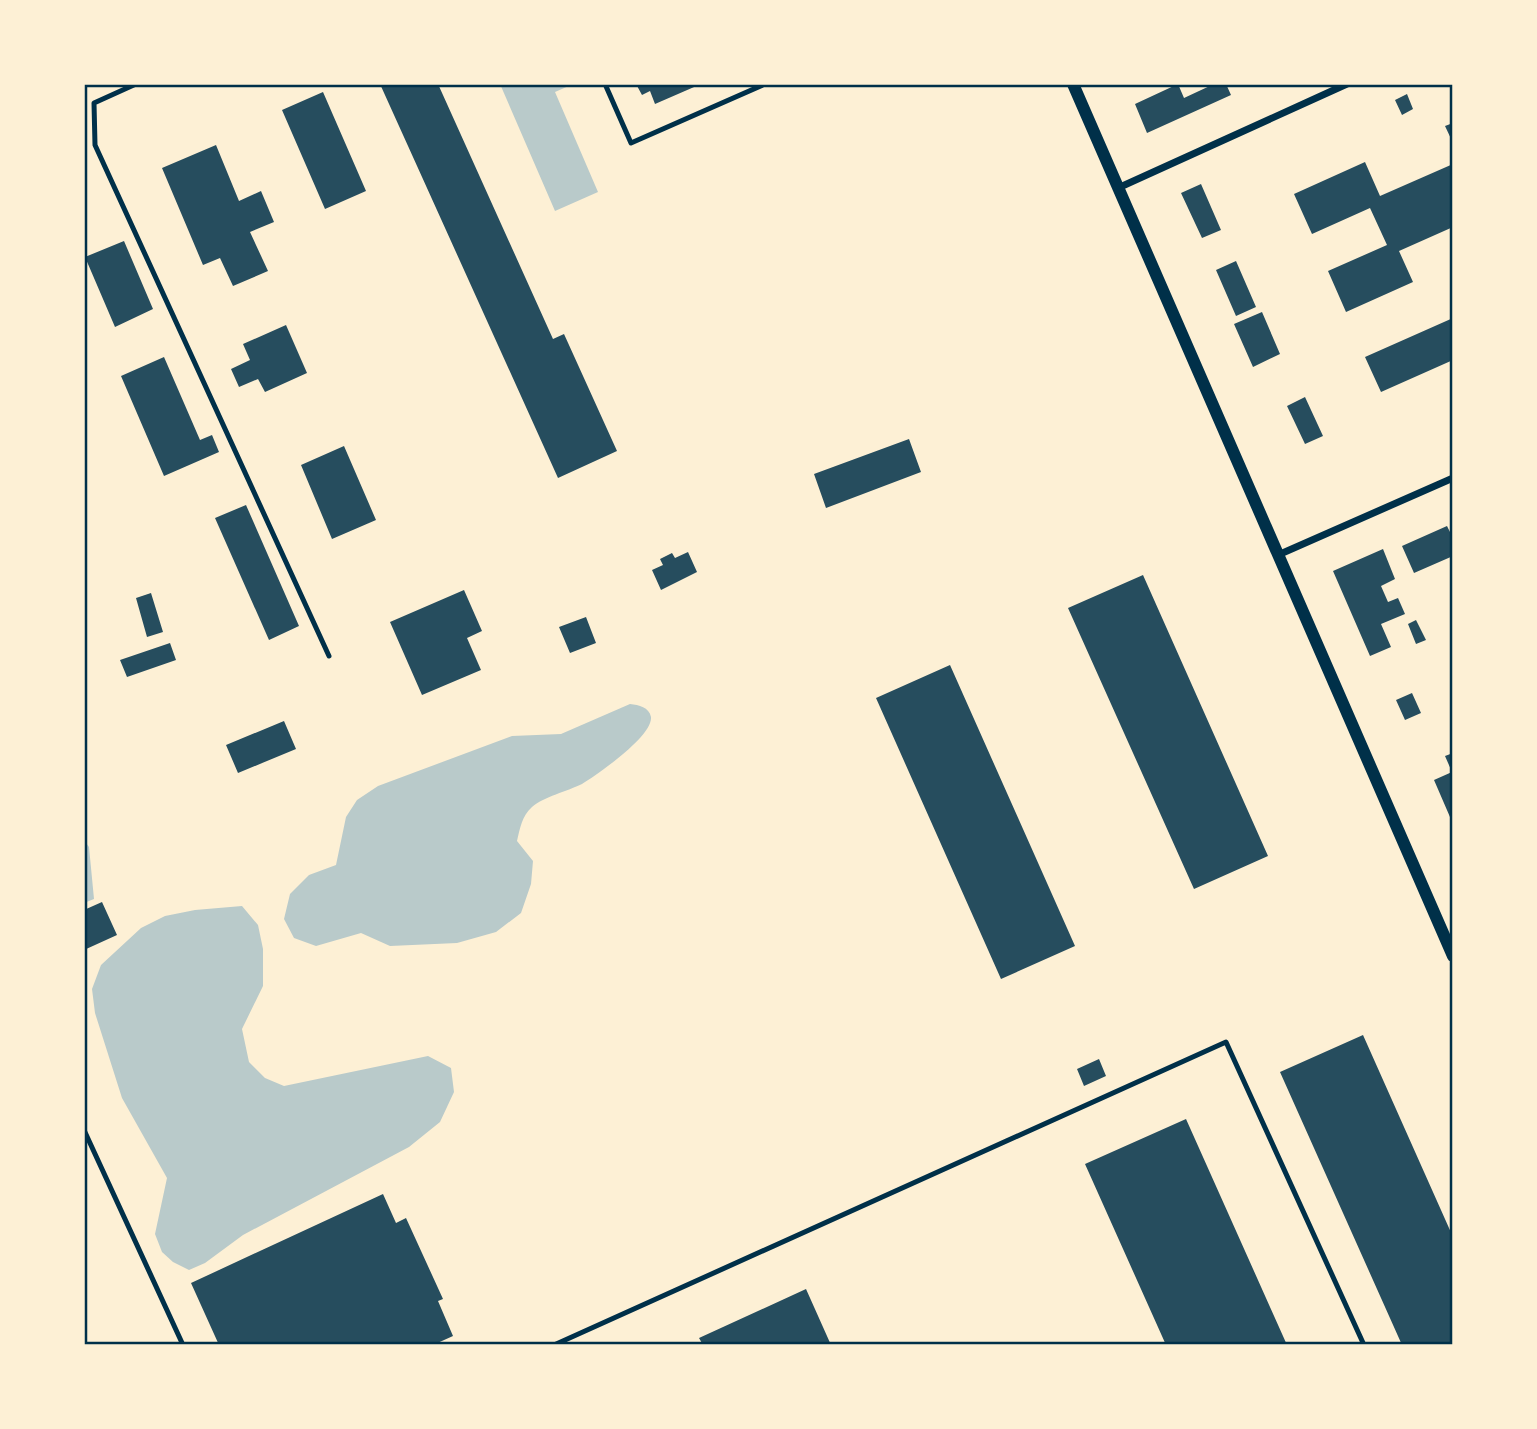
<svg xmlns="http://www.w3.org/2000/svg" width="1537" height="1429" font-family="'Libre Baskerville',serif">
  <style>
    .green { fill: #b9caca }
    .building { fill: #264d5e }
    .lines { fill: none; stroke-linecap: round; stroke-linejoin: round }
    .service { stroke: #003049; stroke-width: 5 }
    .minor { stroke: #003049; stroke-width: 7 }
    .tertiary { stroke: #003049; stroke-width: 12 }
    .neatline { fill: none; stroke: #003049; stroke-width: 2.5 }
  </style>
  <rect width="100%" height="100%" fill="#fdf0d5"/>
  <path class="green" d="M500 84H571V85L555 92 598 192 555 211Z
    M630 704C639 705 649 707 651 717 653 736 598 774 582 784 568 791 543 797 532 807 522 816 520 828 517 841L533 861 531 884 521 913 496 932 457 943 390 946 361 933 316 946 294 938 284 919 290 894 309 875 336 865 346 817 357 800 378 786 512 736 561 734Z
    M84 840 89 847 94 899 84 903Z
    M242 906 258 925 263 949V986L242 1029 249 1062 265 1078 284 1086 428 1056 451 1068 454 1092 440 1122 409 1147 243 1235 205 1263 189 1270 173 1262 162 1252 155 1234 167 1178 122 1098 95 1013 92 989 101 965 141 928 165 916 195 910Z"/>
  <path class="building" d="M380 84H438L553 339 564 334 617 451 558 478Z
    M636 84H701L655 104 650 91 642 95Z
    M1178 84 1184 98 1214 84H1226L1231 95 1147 133 1135 104Z
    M323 92 366 191 325 209 282 110Z
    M1407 94 1413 109 1402 115 1395 100Z
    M1453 123V143L1445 126Z
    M216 145 239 201 261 191 274 222 250 232 268 271 233 286 220 258 203 265 162 168Z
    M1365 162 1380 196 1453 164V227L1399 251 1413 282 1346 312 1328 271 1387 245 1370 208 1312 234 1294 194Z
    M1201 184 1221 230 1202 238 1181 193Z
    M124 241 153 309 115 327 85 257Z
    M1236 261 1256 307 1236 316 1216 270Z
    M1262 312 1280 354 1253 367 1234 324Z
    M1453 318V360L1381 392 1365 357Z
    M286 325 307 373 265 392 258 379 239 387 231 369 250 360 243 344Z
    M164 357 200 440 212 435 219 452 164 476 121 376Z
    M1305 397 1323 436 1305 444 1287 406Z
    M909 439 921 472 826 508 814 474Z
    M344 446 376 520 332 539 301 465Z
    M246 505 299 626 269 640 215 518Z
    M1447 526 1453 538V556L1414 573 1402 546Z
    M1383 549 1395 579 1381 586 1388 602 1398 598 1405 614 1381 624 1391 647 1370 656 1333 571Z
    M688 552 697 572 661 590 652 570 663 565 660 559 672 553 675 558Z
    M1143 575 1268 856 1194 889 1068 608Z
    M464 590 482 631 467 638 481 670 422 695 390 622Z
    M151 593 163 632 147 637 136 598Z
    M586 617 596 643 570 653 559 627Z
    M1416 620 1426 640 1416 644 1408 624Z
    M170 643 176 660 127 677 120 660Z
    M950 665 1075 946 1001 979 876 698Z
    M1412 693 1421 713 1405 720 1396 700Z
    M284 721 296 749 238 773 226 745Z
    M1453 753V824L1434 780 1452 772 1445 756Z
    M102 902 117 935 84 950V910Z
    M1363 1035 1453 1237V1344L1450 1345H1402L1280 1072Z
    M1099 1059 1106 1076 1084 1086 1077 1069Z
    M1186 1119 1287 1345H1166L1085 1164Z
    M383 1194 396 1223 406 1218 443 1299 438 1301 453 1336 433 1345H219L191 1283Z
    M806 1289 831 1345H703L699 1338Z"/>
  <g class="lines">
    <path class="service" d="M136 84 94 103 95 145 329 656
      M605 84 631 143 765 84
      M84 1130 183 1345
      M554 1345 1226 1042 1364 1345"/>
    <path class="minor" d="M1118 188 1347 84
      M1278 555 1453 478"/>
    <path class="tertiary" d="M1073 84 1453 956"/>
  </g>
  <rect width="1537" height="1429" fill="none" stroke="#fdf0d5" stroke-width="172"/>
  <rect x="86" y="86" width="1365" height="1257" class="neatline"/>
</svg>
